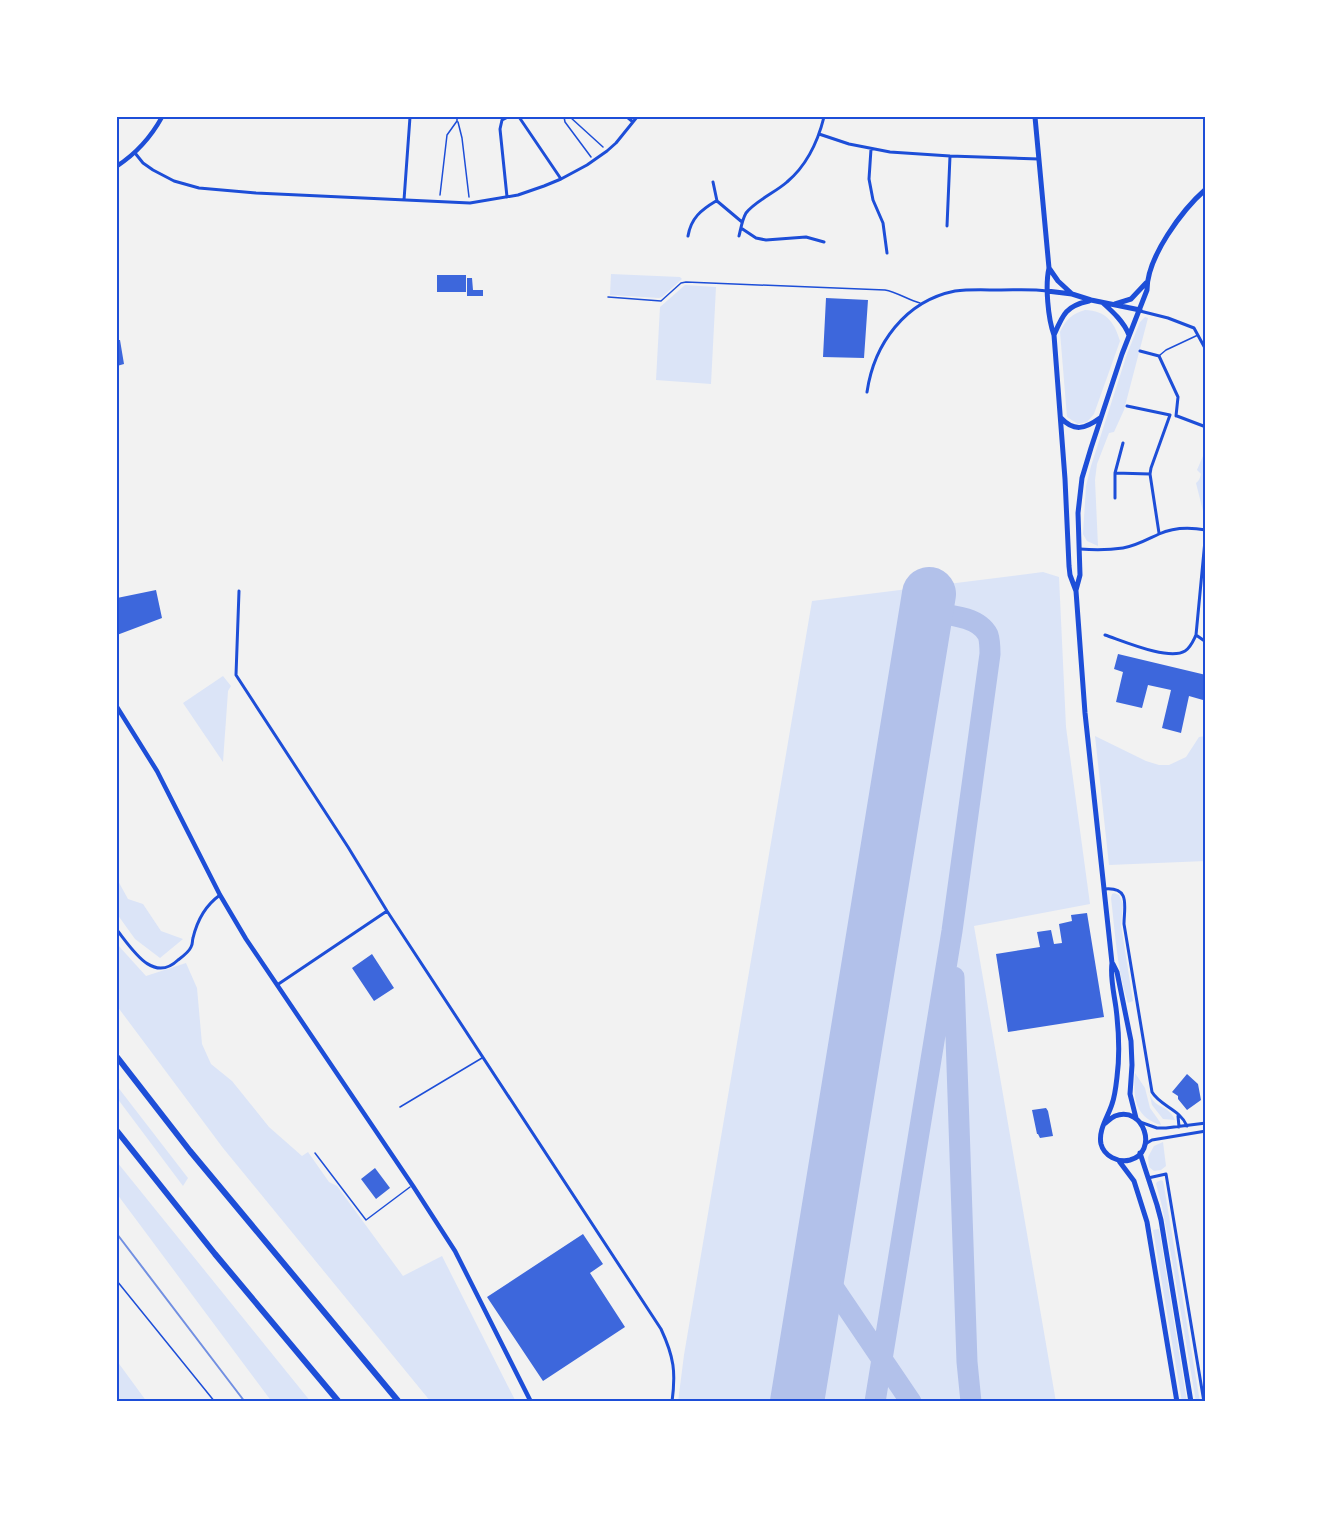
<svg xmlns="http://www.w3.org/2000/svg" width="1323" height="1519" font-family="'Titillium Web',sans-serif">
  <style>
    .green { fill: #dbe4f7 }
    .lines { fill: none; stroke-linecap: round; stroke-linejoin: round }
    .taxiway { stroke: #b2c1ea; stroke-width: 21 }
    .runway { stroke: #b2c1ea; stroke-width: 54 }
    .building { fill: #3d67dc }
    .path { stroke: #1d4ed8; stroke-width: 1.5 }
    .service { stroke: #1d4ed8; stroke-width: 1.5 }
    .minor { stroke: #1d4ed8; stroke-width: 3 }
    .tertiary { stroke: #1d4ed8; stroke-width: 4.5 }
    .secondary { stroke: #1d4ed8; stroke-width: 4.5 }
    .primary { stroke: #1d4ed8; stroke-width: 5 }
    .motorway { stroke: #1d4ed8; stroke-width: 6 }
    .rail { stroke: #7290e2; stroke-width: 2 }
    .neatline { fill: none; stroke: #1d4ed8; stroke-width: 2 }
  </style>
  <rect width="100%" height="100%" fill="#f2f2f2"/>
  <path class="green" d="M611 274 680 277 682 279 662 297 659 298 610 295Z
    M685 285 716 287 711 384 656 380 660 307Z
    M1085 310C1106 311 1114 321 1120 341L1094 414 1087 422 1078 424 1067 417 1060 332C1066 319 1072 314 1085 310Z
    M1145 317 1148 318 1124 410 1114 432 1109 433 1097 464 1095 480 1098 546 1087 541 1083 534 1086 486 1091 466 1127 354 1140 322Z
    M1206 449V514L1203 511 1196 483C1199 481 1200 478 1201 474L1197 470Z
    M1043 572 1059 577 1066 727 1090 904 974 926 1056 1402H678L684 1355 812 601Z
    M223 676 231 686 228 691 223 762 183 703Z
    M1095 736 1146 761 1159 765H1169L1186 757 1199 737 1206 736V861L1109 865Z
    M117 879 128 899 143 904 161 931 183 939 160 958 135 939 117 914Z
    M1114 893 1119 895 1123 904 1121 925 1133 1001 1128 1003C1117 971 1115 931 1111 898L1112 894Z
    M117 944 146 976 186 963 197 988 202 1044 211 1064 232 1081 269 1127 302 1156 308 1152 329 1182 337 1186 403 1276 442 1256 516 1402H431L223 1148 117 1006Z
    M1135 1073 1145 1088 1150 1108 1160 1122 1161 1125C1134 1117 1133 1096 1135 1073Z
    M1147 1084C1148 1089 1149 1095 1152 1099 1159 1109 1169 1106 1175 1120L1163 1119 1152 1105Z
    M117 1086 188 1178 183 1186 117 1098Z
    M1163 1142 1166 1166 1161 1170 1154 1171 1149 1167 1148 1157 1154 1146Z
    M117 1162 311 1402H272L117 1194Z
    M1161 1180 1163 1181 1164 1186 1200 1402H1196L1172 1260 1162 1206 1156 1184 1157 1182Z
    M1159 1229 1187 1402H1182L1153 1230Z
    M117 1361 147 1402H117Z"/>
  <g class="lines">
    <path class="taxiway" d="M954 977 967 1362 971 1402
      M819 1266 911 1402
      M875 1402 952 931 990 654C990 648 990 641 988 635 978 615 945 615 926 612"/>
    <path class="runway" d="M797 1402 929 594"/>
  </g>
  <path class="building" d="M437 275H466V292H437Z
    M467 278H472L473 290H483V296H467Z
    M826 298 868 300 864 358 823 357Z
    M117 340H120L124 364 117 366Z
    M156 590 162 618 117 635V598Z
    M1118 654 1206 675V687L1203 700 1189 696 1181 733 1162 728 1171 690 1148 685 1142 708 1116 702 1123 672 1114 669Z
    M1087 913 1104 1017 1008 1032 996 954 1040 947 1037 932 1051 930 1054 944 1062 943 1059 924 1072 921 1071 915Z
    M372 954 394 988 374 1001 352 968Z
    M1187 1074 1198 1084 1201 1100 1187 1110 1178 1099V1096L1172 1092Z
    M1046 1108 1048 1111 1053 1136 1040 1138 1038 1134H1037L1032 1110Z
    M375 1168 390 1188 376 1199 361 1179Z
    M583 1234 603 1264 590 1273 625 1327 543 1381 487 1297Z"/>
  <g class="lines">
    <path class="path" d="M564 117 565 122 591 157
      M570 117 603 147
      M458 122 462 138 469 197
      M440 195 447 135 457 121V117"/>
    <path class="service" d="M608 297 661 301 681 283 686 282 885 290C897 292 908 300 920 303
      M1160 355 1166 350 1198 335
      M400 1107 482 1058
      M315 1153 366 1220 410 1187
      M117 1281 215 1402"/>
    <path class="minor" d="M519 117 561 179
      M627 117 633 122
      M819 134 849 144 890 152 950 156 1039 159
      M871 149 869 179 873 200 883 223 887 253
      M135 153 143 163 153 170 174 181 199 188 256 193 470 203 518 195 544 186 561 179 587 165 607 151 616 143 637 117
      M713 182 717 201 742 222
      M507 197 500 129 502 120 508 117
      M404 200 410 117
      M947 226 950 156
      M741 228 756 238 766 240 806 237 824 242
      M688 236C691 218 701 210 716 201
      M739 236C741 228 742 220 746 213 755 201 776 192 787 182 806 166 818 141 824 117
      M1140 311 1168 318 1194 328 1206 350
      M1140 351 1159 356 1178 397 1176 416
      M867 392C874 344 905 301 955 291 970 289 986 290 1001 290 1017 290 1032 289 1047 291
      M1127 406 1170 415
      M1177 416 1206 427
      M1115 473 1150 474
      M1115 498V473L1123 443
      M1159 533 1150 474 1151 468 1170 415
      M1080 549C1094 550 1109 550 1123 548 1136 546 1148 539 1159 534 1174 527 1190 527 1206 530
      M239 591 236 675 348 847 387 911 661 1329C674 1357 676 1372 672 1402
      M1105 635C1123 641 1169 661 1185 651 1191 647 1193 641 1196 635L1206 530
      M1196 635 1206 642
      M1105 889C1131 887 1124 907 1124 924L1152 1092C1160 1106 1180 1109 1187 1126
      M117 930C132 949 153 984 178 960 182 957 189 952 191 947 193 944 192 941 193 938 197 921 206 905 220 895
      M277 985 387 911
      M1178 1116 1179 1127
      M1140 1122 1157 1128H1166L1206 1123
      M1147 1143 1152 1140 1206 1131
      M1148 1178 1166 1174 1204 1402"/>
    <path class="tertiary" d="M117 166C137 153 151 137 162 117"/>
    <path class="secondary" d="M117 707 157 771 220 895 246 939 413 1186 455 1251 531 1402"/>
    <path class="primary" d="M1035 117 1049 268C1045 285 1048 319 1054 335L1065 479 1069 566 1070 575 1076 591 1085 713 1112 963C1110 978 1114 993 1116 1008 1119 1032 1120 1054 1117 1077 1116 1086 1115 1096 1112 1104 1108 1117 1098 1130 1101 1144 1104 1156 1118 1163 1130 1160 1159 1152 1144 1105 1115 1116 1111 1118 1108 1121 1104 1124
      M1049 268 1058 281 1071 293
      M1047 291 1072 294 1091 300 1140 310
      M1103 303C1113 312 1124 322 1129 335
      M1115 304 1131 299 1146 283
      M1054 335C1063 314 1066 306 1089 301
      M1061 418C1074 432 1085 429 1100 418
      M1076 590 1080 575 1078 513 1082 478 1091 448 1122 354 1147 290C1147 257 1182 210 1206 189
      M1113 964 1117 972 1131 1041 1132 1065 1130 1094 1136 1118
      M1140 1153 1157 1205 1161 1220 1191 1402
      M1119 1161 1134 1181 1147 1222 1177 1402"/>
    <path class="motorway" d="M117 1057 190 1151 399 1402
      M117 1131 215 1254 339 1402"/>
    <path class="rail" d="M117 1234 245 1402"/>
  </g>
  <rect width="1323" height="1519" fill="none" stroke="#ffffff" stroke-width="237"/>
  <rect x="118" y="118" width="1086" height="1282" class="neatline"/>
</svg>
